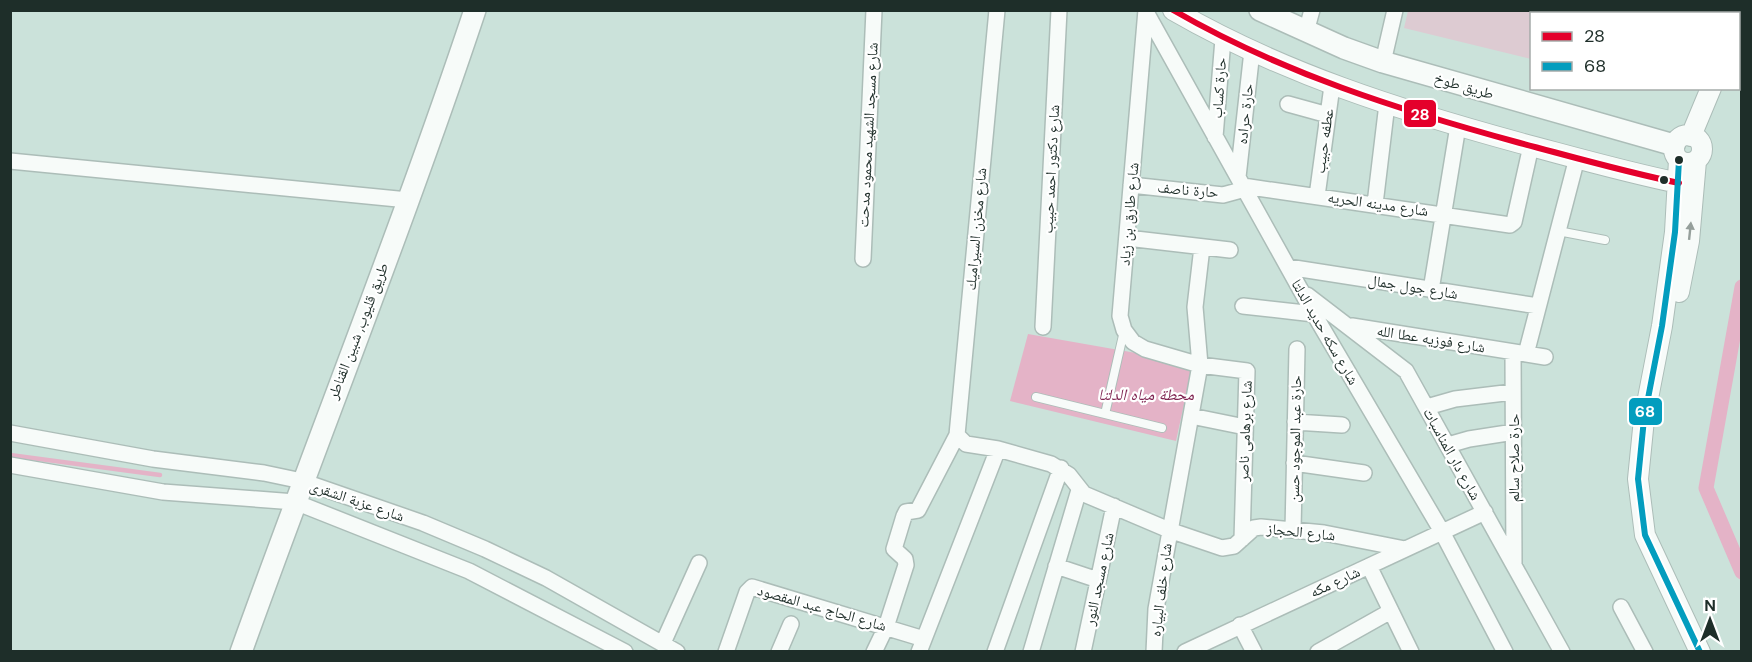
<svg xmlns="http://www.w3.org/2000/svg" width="1752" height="662" font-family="'DM Sans','Noto Naskh Arabic',sans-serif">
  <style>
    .green { fill: #ddcbd2 }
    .water { fill: #e4b3c7 }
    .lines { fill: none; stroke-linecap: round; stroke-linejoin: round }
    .stream { stroke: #e4b3c7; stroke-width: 4.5 }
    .canal { stroke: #e4b3c7; stroke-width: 15 }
    .service-casing { stroke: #acbdb8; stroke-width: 10 }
    .minor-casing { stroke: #acbdb8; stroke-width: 18 }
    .tertiary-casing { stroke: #acbdb8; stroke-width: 22 }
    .secondary-casing { stroke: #acbdb8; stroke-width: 24 }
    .service { stroke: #f7fbf9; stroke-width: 8 }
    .minor { stroke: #f7fbf9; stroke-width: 15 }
    .tertiary { stroke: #f7fbf9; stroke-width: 20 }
    .secondary { stroke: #f7fbf9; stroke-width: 21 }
    .bus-1-casing { stroke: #fff; stroke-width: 10 }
    .bus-2-casing { stroke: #fff; stroke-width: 10 }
    .bus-1 { stroke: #e4002b; stroke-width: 6 }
    .bus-2 { stroke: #039dbe; stroke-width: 6 }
    .oneway { fill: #959f9b }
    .bus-dot { fill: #1e2e29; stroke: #fff; stroke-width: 2 }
    .labels { text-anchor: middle; stroke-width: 4.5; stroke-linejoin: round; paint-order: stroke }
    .street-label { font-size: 15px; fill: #1e2e29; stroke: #fff }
    .water-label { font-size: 16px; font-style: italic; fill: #7f2451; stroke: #fff }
    .line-badge { stroke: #fff; stroke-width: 2 }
    .badge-label { font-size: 16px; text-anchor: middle; font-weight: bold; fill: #fff }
  </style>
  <rect width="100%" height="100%" fill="#cbe2da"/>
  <path class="green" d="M1408 11V10L1717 11 1716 14H1532L1531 59 1404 28Z"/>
  <path class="water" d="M1028 334 1193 363 1176 441 1010 401Z"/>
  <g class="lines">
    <path class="stream" d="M10 455 160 475"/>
    <path class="canal" d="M1742 287 1706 488 1742 572"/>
    <defs>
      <path id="service" d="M1558 231 1605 240
        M1036 397 1162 428
        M1105 414 1124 331"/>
      <path id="minor" d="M997 10 957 435 966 444 998 449 1051 464 1069 475 1084 494 1169 530 1222 548 1234 546 1254 528 1261 527 1324 533 1405 549
        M1146 10 1120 316 1124 330 1133 342 1145 349 1200 365 1247 371 1242 539
        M1146 12 1314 314 1441 530 1505 652
        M1306 32 1312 10
        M1383 62 1395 10
        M1288 104 1328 115
        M1215 137 1223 39
        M10 161 408 200
        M1238 177 1252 51
        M1131 185 1223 195 1245 189
        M1243 186 1510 225 1514 222 1531 146
        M1317 196 1332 86
        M1375 204 1387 104
        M1127 238 1230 250
        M863 259 874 10
        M1288 267 1538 306
        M1431 290 1458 126
        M1307 295 1406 371 1562 652
        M1243 306 1314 314
        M1352 326 1545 357
        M1043 327 1059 10
        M1513 352 1514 565
        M1526 354 1577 158
        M1427 407 1455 399 1513 392
        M1191 416 1245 427
        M1295 422 1342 425
        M10 433 153 459 264 473 302 481 423 523 485 549 546 578 677 652
        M1448 445 1469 439 1514 432
        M1294 463 1364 473
        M10 465 163 492 295 502 469 571 625 652
        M1293 530 1297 349
        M1056 566 1098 580
        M1369 566 1411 652
        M1621 607 1645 652
        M1240 625 1254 652
        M663 643 699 563
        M726 652 747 592 752 587 924 639
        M779 652 791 624
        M874 652 886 627 906 565 905 559 894 549 904 516 906 512 918 510 957 435
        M919 652 998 449
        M995 652 1061 468
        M1031 652 1079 490
        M1083 652 1114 506
        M1154 652 1156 609 1200 365 1195 307 1202 247
        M1185 652 1485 512
        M1318 652 1391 611"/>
      <path id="tertiary" d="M1173 10C1282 73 1399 110 1520 143 1573 157 1625 172 1679 183
        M1733 14 1734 10
        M1674 149a14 14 0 1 1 28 0a14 14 0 1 1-28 0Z
        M1691 136 1711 88
        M1679 160 1675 232 1662 326 1644 419 1638 479 1645 535 1700 652
        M1679 292 1689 241 1696 161"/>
      <path id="secondary" d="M1260 10 1344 48 1383 62 1674 145
        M241 652C318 437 403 226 475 10"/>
    </defs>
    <use href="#service" class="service-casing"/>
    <use href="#minor" class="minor-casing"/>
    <use href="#tertiary" class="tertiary-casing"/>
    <use href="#secondary" class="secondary-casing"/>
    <use href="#service" class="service"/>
    <use href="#minor" class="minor"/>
    <use href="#tertiary" class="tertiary"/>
    <use href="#secondary" class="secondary"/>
    <defs>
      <path id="bus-1" d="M1173 10C1282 73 1399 110 1520 143 1573 157 1625 172 1679 183"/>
      <path id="bus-2" d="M1679 160 1675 232 1662 326 1644 419 1638 479 1645 535 1700 652"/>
    </defs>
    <use href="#bus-1" class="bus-1-casing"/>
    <use href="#bus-2" class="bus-2-casing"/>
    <use href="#bus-1" class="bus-1"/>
    <use href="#bus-2" class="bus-2"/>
  </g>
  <defs><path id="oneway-solid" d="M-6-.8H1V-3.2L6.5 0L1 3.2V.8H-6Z" transform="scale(1.5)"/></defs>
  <use class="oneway" href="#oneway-solid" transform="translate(1690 231) rotate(-84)"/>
  <g class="bus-dot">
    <circle cx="1679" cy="160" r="5"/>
    <circle cx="1664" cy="180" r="5"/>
  </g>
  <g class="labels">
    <g class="street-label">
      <text transform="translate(1464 86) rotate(16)" y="5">طريق طوخ</text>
      <text transform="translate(1219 88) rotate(-86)" y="5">حارة كساب</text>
      <text transform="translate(1245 114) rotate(-84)" y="5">حارة حراده</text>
      <text transform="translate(868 135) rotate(-87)" y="5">شارع مسجد الشهيد محمود مدحت</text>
      <text transform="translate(1324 141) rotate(-82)" y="5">عطفه حبيب</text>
      <text transform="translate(1051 169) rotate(-87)" y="5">شارع دكتور احمد حبيب</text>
      <text transform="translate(1188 190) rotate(5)" y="5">حارة ناصف</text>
      <text transform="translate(1378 204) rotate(8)" y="5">شارع مدينه الحريه</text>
      <text transform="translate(1129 214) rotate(-85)" y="5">شارع طارق بن زياد</text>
      <text transform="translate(976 229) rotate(-85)" y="5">شارع مخزن السيراميك</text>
      <text transform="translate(1413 287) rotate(9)" y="5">شارع جول جمال</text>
      <text transform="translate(358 331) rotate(-69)" y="5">طريق قليوب, شبين القناطر</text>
      <text transform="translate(1325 332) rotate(60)" y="5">شارع سكه حديد الدلتا</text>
      <text transform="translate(1431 339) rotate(9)" y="5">شارع فوزيه عطا الله</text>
      <text transform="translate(1245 431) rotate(-88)" y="5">شارع برهامى ناصر</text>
      <text transform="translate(1295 439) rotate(-89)" y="5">حارة عبد الموجود حسن</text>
      <text transform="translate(1452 454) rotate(61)" y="5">شارع دار المناسبات</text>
      <text transform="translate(1514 458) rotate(-90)" y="5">حارة صلاح سالم</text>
      <text transform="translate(357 501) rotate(19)" y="5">شارع عزبة الشقرى</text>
      <text transform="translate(1301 532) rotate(6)" y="5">شارع الحجاز</text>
      <text transform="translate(1099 579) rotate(-78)" y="5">شارع مسجد النور</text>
      <text transform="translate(1335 582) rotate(-25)" y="5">شارع مكه</text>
      <text transform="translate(1161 590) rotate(-83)" y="5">شارع خلف البياره</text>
      <text transform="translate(822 608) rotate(16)" y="5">شارع الحاج عبد المقصود</text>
    </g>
    <g class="water-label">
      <text x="1146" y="400">محطة مياه الدلتا</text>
    </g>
  </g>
  <g class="line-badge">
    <rect x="1403" y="99" width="34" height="29" rx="6" fill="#e4002b"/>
    <rect x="1628" y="397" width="35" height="29" rx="6" fill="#039dbe"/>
  </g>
  <g class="badge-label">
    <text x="1420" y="120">28</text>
    <text x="1645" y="417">68</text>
  </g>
  <rect width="1752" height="662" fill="none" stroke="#1e2e29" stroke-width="24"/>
  <rect x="1530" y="12" width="210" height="78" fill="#ffffff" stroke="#a5aba9" stroke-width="1.5"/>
  <rect x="1542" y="32" width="30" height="9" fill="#e4002b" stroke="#a5aba9" stroke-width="1.5"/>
  <text x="1584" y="42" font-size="18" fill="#1e2e29">28</text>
  <rect x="1542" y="62" width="30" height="9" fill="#039dbe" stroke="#a5aba9" stroke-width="1.5"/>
  <text x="1584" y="72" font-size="18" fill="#1e2e29">68</text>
  <g transform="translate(1710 620)" stroke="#ffffff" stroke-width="4.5" paint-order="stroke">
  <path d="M0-4.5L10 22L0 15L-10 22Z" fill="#1e2e29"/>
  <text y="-9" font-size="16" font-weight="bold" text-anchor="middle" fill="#1e2e29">N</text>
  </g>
</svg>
